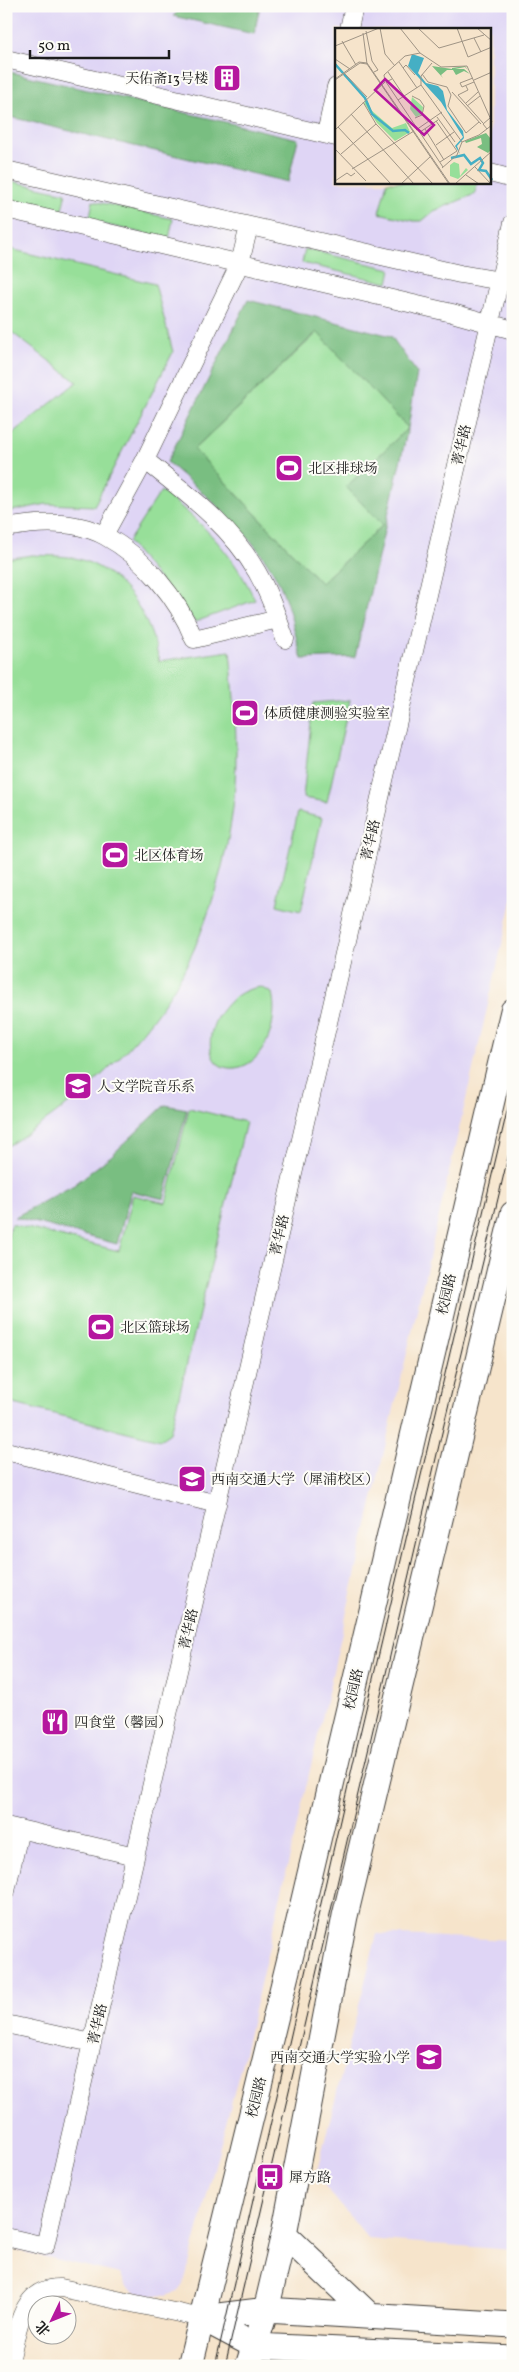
<svg xmlns="http://www.w3.org/2000/svg" width="519" height="2372" font-family="Vollkorn,'Noto Serif SC',serif">
  <style>
    .built { fill: #dfd5f5; fill-rule: evenodd }
    .green { fill: #97df99; stroke: #5a7e5a }
    .forest { fill: #79be81; stroke: #4a6d4e; fill-rule: evenodd }
    .lines { fill: none; stroke-linecap: round; stroke-linejoin: round }
    .street-casing { stroke: #3d3a36; stroke-width: 19 }
    .secondary-casing { stroke: #3d3a36; stroke-width: 27 }
    .street { stroke: #fff; stroke-width: 18 }
    .secondary { stroke: #fff; stroke-width: 25 }
    .tram { stroke: #1c1c1c; stroke-width: 1 }
    .labels { text-anchor: middle; stroke-width: 4; stroke-linejoin: round; paint-order: stroke }
    .poi-label { font-size: 14px; fill: #1c1c1c; stroke: #fdfcf7; text-anchor: start }
    .street-label { font-size: 14px; fill: #1c1c1c; stroke: #fdfcf7 }
    .inset-river { fill: none; stroke: #45afc4; stroke-width: 2.5 }
    .inset-road { fill: none; stroke: #9f9485; stroke-width: 1 }
    .view { fill: #b5179e; fill-opacity: 0.15; stroke: #b5179e; stroke-width: 2.5 }
    .inset-edge { fill: none; stroke: #1c1c1c; stroke-width: 2.5 }
  </style>
  <rect width="100%" height="100%" fill="#fdfcf7"/>
  <filter id="ink" filterUnits="userSpaceOnUse"><feTurbulence type="fractalNoise" baseFrequency=".02" numOctaves="2"/><feDisplacementMap in="SourceGraphic" scale="10" xChannelSelector="R" yChannelSelector="G"/><feConvolveMatrix kernelMatrix="1 2 1 2 8 2 1 2 1" color-interpolation-filters="sRGB"/></filter>
  <filter id="wash" filterUnits="userSpaceOnUse"><feTurbulence type="fractalNoise" baseFrequency=".0096" numOctaves="4" result="noise"/><feDisplacementMap in="SourceGraphic" scale="20" xChannelSelector="R" yChannelSelector="G"/><feGaussianBlur stdDeviation="1.12" result="paint"/><feColorMatrix in="noise" values="0 0 0 0 0 0 0 0 0 0 0 0 0 0 0 0 0 1.4 0 .05"/><feComposite in="paint" operator="in"/></filter>
  <g filter="url(#wash)">
    <rect width="100%" height="100%" fill="#f6e4cb"/>
    <path class="built" d="M6 6H513V897L242 2062 184 2283 180 2289 167 2296 135 2293 126 2286 120 2274 6 2248ZM336 29H490V182H336Z
      M377 1934 513 1940V2250L368 2239 316 2175Z"/>
    <path class="green" d="M6 180 66 193 61 213 6 201Z
      M387 182H477V183L475 194 434 211 422 221H414L379 213Z
      M93 201 173 219 169 239 89 221Z
      M6 248 155 284 173 352 94 506 47 504 6 512V439L77 382 6 328Z
      M305 249 391 269 388 283 302 263Z
      M318 332 408 428 347 487 383 525 321 583 194 449Z
      M161 491C201 521 234 554 255 600L195 622 128 542Z
      M32 555C49 556 69 555 85 561 127 576 151 620 159 661L230 651C234 695 238 740 235 784 232 848 205 942 169 996 129 1057 69 1109 6 1147V559Z
      M350 700 327 802 303 798 313 703Z
      M298 812 322 818 301 911 277 905Z
      M261 987 272 993C279 1019 266 1065 235 1068 204 1071 207 1033 218 1016 229 1000 241 989 261 987Z
      M189 1108 246 1122 170 1433 160 1440 6 1402V1245L11 1224 119 1251 133 1195 166 1203Z"/>
    <path class="forest" d="M183 6H260L254 34 173 16Z
      M6 71 298 139 288 182 6 116Z
      M248 300 391 336 417 373 408 428 355 657 302 659C295 635 290 608 280 585 256 535 208 498 167 462ZM317 332 408 428 346 487 383 525 321 583 194 449Z
      M165 1105 187 1109 164 1199 131 1191 117 1244 15 1217 74 1185 111 1156Z"/>
  </g>
  <g filter="url(#ink)">
    <g class="lines">
      <defs>
        <path id="street" d="M349 29 354 6
          M6 59 336 137
          M326 134 336 87
          M6 170 460 274 513 283
          M490 173 513 179
          M6 209 452 313 513 330
          M145 460C186 493 230 525 257 572 269 593 277 616 285 639
          M6 528C37 522 76 520 105 536 144 557 178 598 194 639L278 619
          M104 535 145 460 240 263 249 226
          M6 1451 217 1504
          M6 1826 135 1856
          M6 1891 20 1829
          M6 2024 92 2043
          M6 2237 45 2246 513 223
          M9 2366C17 2335 19 2286 61 2288L202 2318"/>
        <path id="secondary" d="M284 2234 368 2314
          M202 2318 255 2346 513 2358
          M202 2318 266 2310 513 2325
          M190 2366 294 1942 513 1011
          M248 2366 266 2310 284 2234 345 1916 513 1214"/>
      </defs>
      <use href="#street" class="street-casing"/>
      <use href="#secondary" class="secondary-casing"/>
      <use href="#street" class="street"/>
      <use href="#secondary" class="secondary"/>
      <path class="tram" d="M215 2366 355 1755 513 1086
        M225 2366 440 1441 513 1136"/>
    </g>
  </g>
  <defs>
    <symbol id="building-square" viewBox="-11 -11 22 22"><rect x="-9" y="-9" width="18" height="18" rx="4" fill="#b5179e" stroke="#fdfcf7"/><path d="M-4-6H4V6H1V3H-1V6H-4ZM-2.5-4.3h1.7v1.8h-1.7ZM.8-4.3h1.7v1.8H.8ZM-2.5-1h1.7V.8h-1.7ZM.8-1h1.7V.8H.8Z" fill="#fff"/></symbol>
    <symbol id="stadium-square" viewBox="-11 -11 22 22"><rect x="-9" y="-9" width="18" height="18" rx="4" fill="#b5179e" stroke="#fdfcf7"/><path d="M0-5a6.5 5 0 1 0 0 10a6.5 5 0 1 0 0-10ZM-3.5-1.8h7v3.6h-7Z" fill="#fff"/></symbol>
    <symbol id="university-square" viewBox="-11 -11 22 22"><rect x="-9" y="-9" width="18" height="18" rx="4" fill="#b5179e" stroke="#fdfcf7"/><path d="M0-5L7-2L0 1L-7-2ZM-4 1L0 2.5L4 1V4Q0 6-4 4Z" fill="#fff"/></symbol>
    <symbol id="restaurant-square" viewBox="-11 -11 22 22"><rect x="-9" y="-9" width="18" height="18" rx="4" fill="#b5179e" stroke="#fdfcf7"/><path d="M-5-6h1v4h1v-4h1v4h1v-4h1v5L-1.5 .5V6h-2V.5L-5-1ZM5-6V6H3V1.5H1.5Q1.5-4 5-6Z" fill="#fff"/></symbol>
    <symbol id="school-square" viewBox="-11 -11 22 22"><rect x="-9" y="-9" width="18" height="18" rx="4" fill="#b5179e" stroke="#fdfcf7"/><path d="M0-5L7-2L0 1L-7-2ZM-4 1L0 2.5L4 1V4Q0 6-4 4Z" fill="#fff"/></symbol>
    <symbol id="bus-square" viewBox="-11 -11 22 22"><rect x="-9" y="-9" width="18" height="18" rx="4" fill="#b5179e" stroke="#fdfcf7"/><path d="M-5-6H5V4H4V6H2V4H-2V6H-4V4H-5ZM-3.5-4V0h7V-4ZM-3.5 1.2v1.5H-2V1.2ZM2 1.2v1.5H3.5V1.2Z" fill="#fff"/></symbol>
  </defs>
  <g fill-rule="evenodd">
    <use href="#building-square" x="211" y="62" width="32" height="32"/>
    <use href="#stadium-square" x="273" y="452" width="32" height="32"/>
    <use href="#stadium-square" x="229" y="697" width="32" height="32"/>
    <use href="#stadium-square" x="99" y="839" width="32" height="32"/>
    <use href="#university-square" x="62" y="1070" width="32" height="32"/>
    <use href="#stadium-square" x="85" y="1311" width="32" height="32"/>
    <use href="#university-square" x="176" y="1463" width="32" height="32"/>
    <use href="#restaurant-square" x="39" y="1706" width="32" height="32"/>
    <use href="#school-square" x="413" y="2041" width="32" height="32"/>
    <use href="#bus-square" x="254" y="2161" width="32" height="32"/>
  </g>
  <g class="labels">
    <g class="poi-label">
      <text x="208" y="83" text-anchor="end">天佑斋13号楼</text>
      <text x="308" y="473">北区排球场</text>
      <text x="264" y="718">体质健康测验实验室</text>
      <text x="134" y="860">北区体育场</text>
      <text x="97" y="1091">人文学院音乐系</text>
      <text x="120" y="1332">北区篮球场</text>
      <text x="211" y="1484">西南交通大学（犀浦校区）</text>
      <text x="74" y="1727">四食堂（馨园）</text>
      <text x="410" y="2062" text-anchor="end">西南交通大学实验小学</text>
      <text x="289" y="2182">犀方路</text>
    </g>
    <g class="street-label">
      <text transform="translate(461 445) rotate(-77)" y="5">菁华路</text>
      <text transform="translate(370 840) rotate(-77)" y="5">菁华路</text>
      <text transform="translate(279 1235) rotate(-77)" y="5">菁华路</text>
      <text transform="translate(446 1294) rotate(-77)" y="5">校园路</text>
      <text transform="translate(188 1629) rotate(-77)" y="5">菁华路</text>
      <text transform="translate(353 1689) rotate(-77)" y="5">校园路</text>
      <text transform="translate(97 2024) rotate(-77)" y="5">菁华路</text>
      <text transform="translate(256 2097) rotate(-76)" y="5">校园路</text>
    </g>
  </g>
  <g transform="translate(335 28)">
    <rect width="156" height="156" fill="#f6e4cb"/>
    <path d="M77 69 88 79 87 86 81 89 75 81ZM32 72 36 82 57 100 71 95 75 104 60 113 42 95 29 75ZM119 134 124 136 125 148 131 140 133 142 123 151 115 148V137Z" fill="#97df99"/>
    <path d="M97 38 117 41V40L130 38 133 42 130 39 120 41H129L135 46 129 43 121 47 118 42H112L106 47 108 50ZM151 105 156 111V122L153 125 142 119 147 116 146 110 131 115 130 113Z" fill="#79be81"/>
    <path d="M77 26 89 30 83 45 91 55 103 58 108 63 112 82 128 103 129 110 122 118 125 126 120 118 128 109 106 74 73 38Z" fill="#45afc4"/>
    <path class="inset-river" d="M0 36 30 70 37 86 58 103 70 102 74 105M116 130 129 127 136 136 145 130 148 135 144 142 151 143 157 152"/>
    <path class="inset-road" d="M45 0 50 26 60 38M83 0 104 20 149 7M122 0 133 29 157 19M142 0 157 13M31 3 37 33 43 42 39 44M28 5 32 36M139 10 146 24M7 13 21 37M0 18 44 0M85 25 106 39 132 38 157 94M0 31 15 41M64 34 82 60M97 35 86 48V57L127 114M68 40 71 37 80 47M53 44 69 68M10 46 32 69M87 46 93 54 112 59 116 67 113 78 131 105 144 94M138 50 125 55 127 59 139 54M0 51 24 34 32 35 115 156M57 51 51 54 108 139M0 52 25 35 32 36 114 156M139 52 157 44M131 58 133 62 123 67 148 95M117 64 146 96M77 68 85 72 89 78 87 87 80 90M63 72 86 57M28 74 41 96 98 156M131 75 143 64M132 78 145 68M16 86 79 156M102 89 120 114M101 93 122 123 105 134M3 99 56 156M90 101 109 132M152 101 148 96 155 90M0 102 50 54 49 47 70 28 85 25 65 0M81 102 107 84M85 104 103 92M127 114 144 107 157 97M101 117 119 104M0 121 31 153M6 126 41 96M140 139 156 156M107 140 122 127 127 114M17 141 79 103M131 147 144 156M0 153 12 145 16 148 20 145M66 156 96 128M120 156 157 123"/>
    <path class="view" d="M50 51 99 97 89 107 40 62Z"/>
    <rect width="156" height="156" class="inset-edge"/>
  </g>
  <rect width="519" height="2372" fill="none" stroke="#fdfcf7" stroke-width="25"/>
  <g transform="translate(52 2320) rotate(227)"><circle r="24" fill="#fdfcf7" stroke="#a3a29f"/>
  <path d="M0-4L9 19L0 12L-9 19Z" fill="#b5179e"/>
  <text y="-8" font-size="14" font-weight="bold" text-anchor="middle" fill="#1c1c1c">北</text>
  </g>
  <path d="M30 50v8h139v-8" fill="none" stroke="#1c1c1c" stroke-width="2.5"/>
  <text x="38" y="50" font-size="15" fill="#1c1c1c" stroke="#fdfcf7" stroke-width="4" paint-order="stroke">50 m</text>
</svg>
